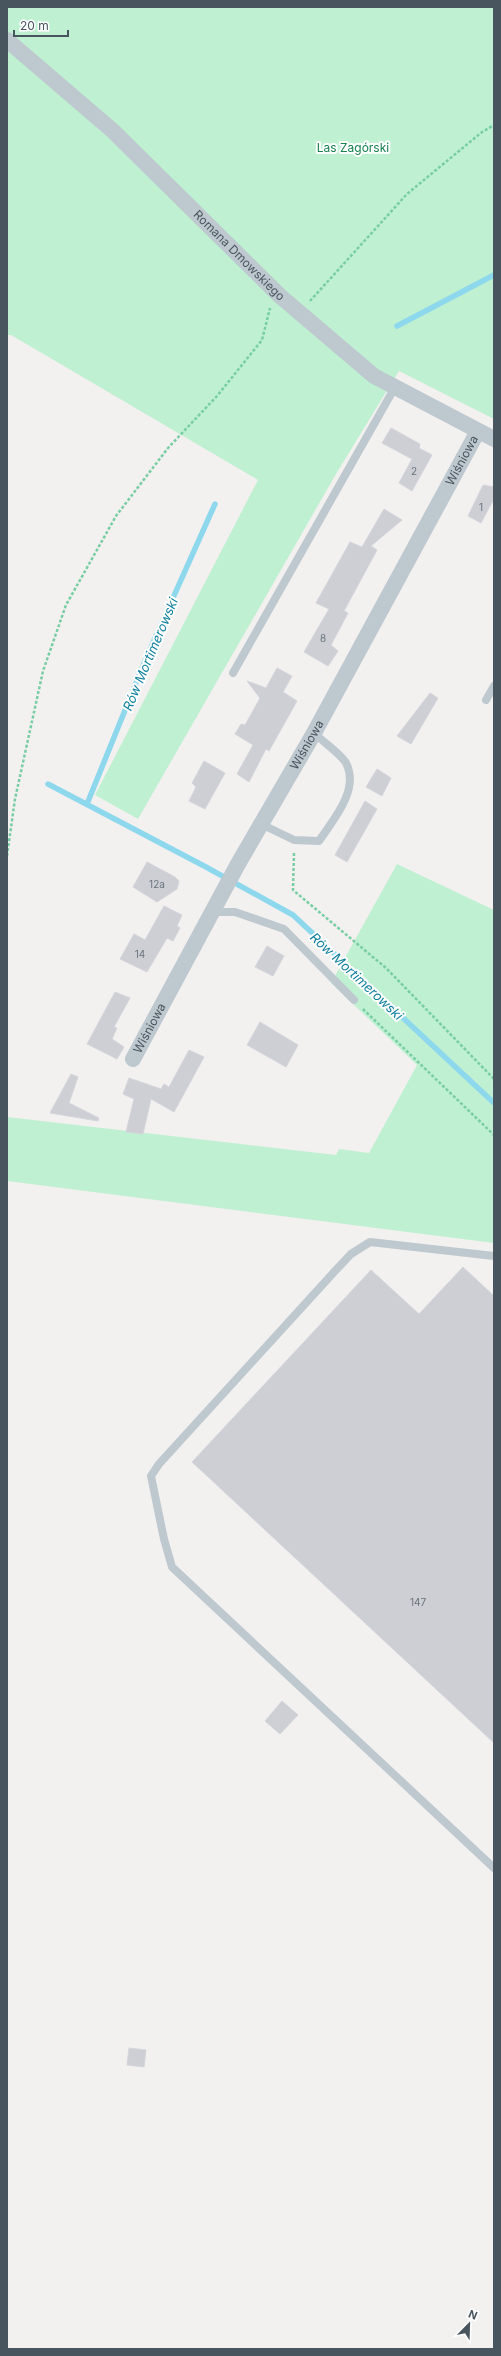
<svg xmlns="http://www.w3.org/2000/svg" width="501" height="2356" font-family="Inter,sans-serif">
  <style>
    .green { fill: #bff0d2 }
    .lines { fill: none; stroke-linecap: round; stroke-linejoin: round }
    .stream { stroke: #8dd8ec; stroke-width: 5.5 }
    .building { fill: #cdcfd5; stroke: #d4d6dc }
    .path { stroke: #77cea3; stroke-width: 2.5; stroke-dasharray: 3 2; stroke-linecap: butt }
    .lane { stroke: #bec8cf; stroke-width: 8 }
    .street { stroke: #bec8cf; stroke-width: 16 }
    .labels { text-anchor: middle; stroke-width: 4; stroke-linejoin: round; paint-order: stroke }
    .number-label { font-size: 10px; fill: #69737c }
    .park-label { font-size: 12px; fill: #17814c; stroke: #fff }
    .street-label { font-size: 12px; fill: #48545e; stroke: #fff }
    .water-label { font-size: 13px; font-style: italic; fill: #0c7f9d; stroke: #fff }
  </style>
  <rect width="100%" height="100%" fill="#f3f0f0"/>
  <path class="green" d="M7 7H494V419L399 371 336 474 138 819 95 795 258 480 11 335H7Z
    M397 864 494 910V1243L7 1181V1117L336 1155 339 1149 369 1153 417 1065 331 983Z"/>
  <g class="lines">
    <path class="stream" d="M397 326 494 275
      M48 784 206 867 293 915 494 1103
      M87 804 147 656 215 504"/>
  </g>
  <path class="building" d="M391 428 420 444 419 448 432 455 412 491 399 483 412 459 382 443Z
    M483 485 494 487V499L481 523 468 516Z
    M384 509 402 520 371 546 377 550 344 611 348 613 331 645 338 651 328 666 304 652 329 609 316 603 350 542 362 547Z
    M277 668 292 676 283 692 297 701 269 751 266 749 249 782 237 774 253 745 235 734 241 724 245 725 260 698 247 681 266 688Z
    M430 693 438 698 411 744 397 736Z
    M204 761 225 773 205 809 189 801 196 787 192 783Z
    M377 769 391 778 382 796 366 787Z
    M365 801 377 809 347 862 335 855Z
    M147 862 175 877 179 881 177 889 157 902 133 887Z
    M164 906 182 915 177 926 180 928 173 941 167 938 147 972 120 959 134 934 145 940Z
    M267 946 284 956 273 976 255 967Z
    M115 992 130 998 114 1027 117 1028 112 1039 124 1047 117 1059 87 1044Z
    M260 1022 298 1045 286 1067 247 1045Z
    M189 1050 204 1057 174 1112 151 1099 143 1134 126 1132 134 1099 123 1094 129 1078 161 1089 164 1084 169 1087Z
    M71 1074 78 1077 69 1103 99 1118 98 1121 50 1113Z
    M463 1267 494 1296V1743L192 1462 371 1270 419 1314Z
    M282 1701 298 1715 280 1734 265 1721Z
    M129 2048 146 2050 144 2067 127 2065Z"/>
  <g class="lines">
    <path class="path" d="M310 301 407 194 482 132 494 125
      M294 853 293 890 386 968 494 1079
      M7 856 15 799 43 671 66 605 116 516 168 448 217 396 262 340 270 308
      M363 1009 494 1135"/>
    <path class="lane" d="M233 673 395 387
      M486 700 494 686
      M261 824 294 840 319 841C333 820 360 790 346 763 341 754 322 741 314 733
      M212 912H235L284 929 354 1000
      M494 1256 370 1242 351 1254 335 1271 159 1464 151 1476 164 1539 172 1567 494 1868"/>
    <g class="street">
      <path id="s1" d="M7 40 113 131 280 296 374 376 494 439"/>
      <path id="s2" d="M133 1059 238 864 314 733 478 431"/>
    </g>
  </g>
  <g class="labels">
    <g class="number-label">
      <text x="414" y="475">2</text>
      <text x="481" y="511">1</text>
      <text x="323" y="642">8</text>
      <text x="157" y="888">12a</text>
      <text x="140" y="958">14</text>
      <text x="418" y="1606">147</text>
    </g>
    <g class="park-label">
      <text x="353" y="152">Las Zagórski</text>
    </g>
    <g class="street-label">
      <text dy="4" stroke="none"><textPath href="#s1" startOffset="317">Romana Dmowskiego</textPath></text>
      <text dy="4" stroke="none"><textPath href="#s2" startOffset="683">Wiśniowa</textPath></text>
      <text dy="4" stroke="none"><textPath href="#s2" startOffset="359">Wiśniowa</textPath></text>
      <text dy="4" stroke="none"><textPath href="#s2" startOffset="35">Wiśniowa</textPath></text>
    </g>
    <g class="water-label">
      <text transform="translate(150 654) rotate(-67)" y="5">Rów Mortimerowski</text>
      <text transform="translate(357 976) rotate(43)" y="5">Rów Mortimerowski</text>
    </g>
  </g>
  <rect width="501" height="2356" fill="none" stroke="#48545e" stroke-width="16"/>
  <g transform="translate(469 2324) rotate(23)" stroke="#ffffff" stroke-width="3" paint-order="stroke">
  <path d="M0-3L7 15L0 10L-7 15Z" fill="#48545e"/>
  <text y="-6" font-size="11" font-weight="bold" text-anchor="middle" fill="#48545e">N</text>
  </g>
  <path d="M14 30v6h54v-6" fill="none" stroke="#48545e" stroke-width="2"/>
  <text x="20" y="30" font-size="12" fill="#48545e" stroke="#ffffff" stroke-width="3" paint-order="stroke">20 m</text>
</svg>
